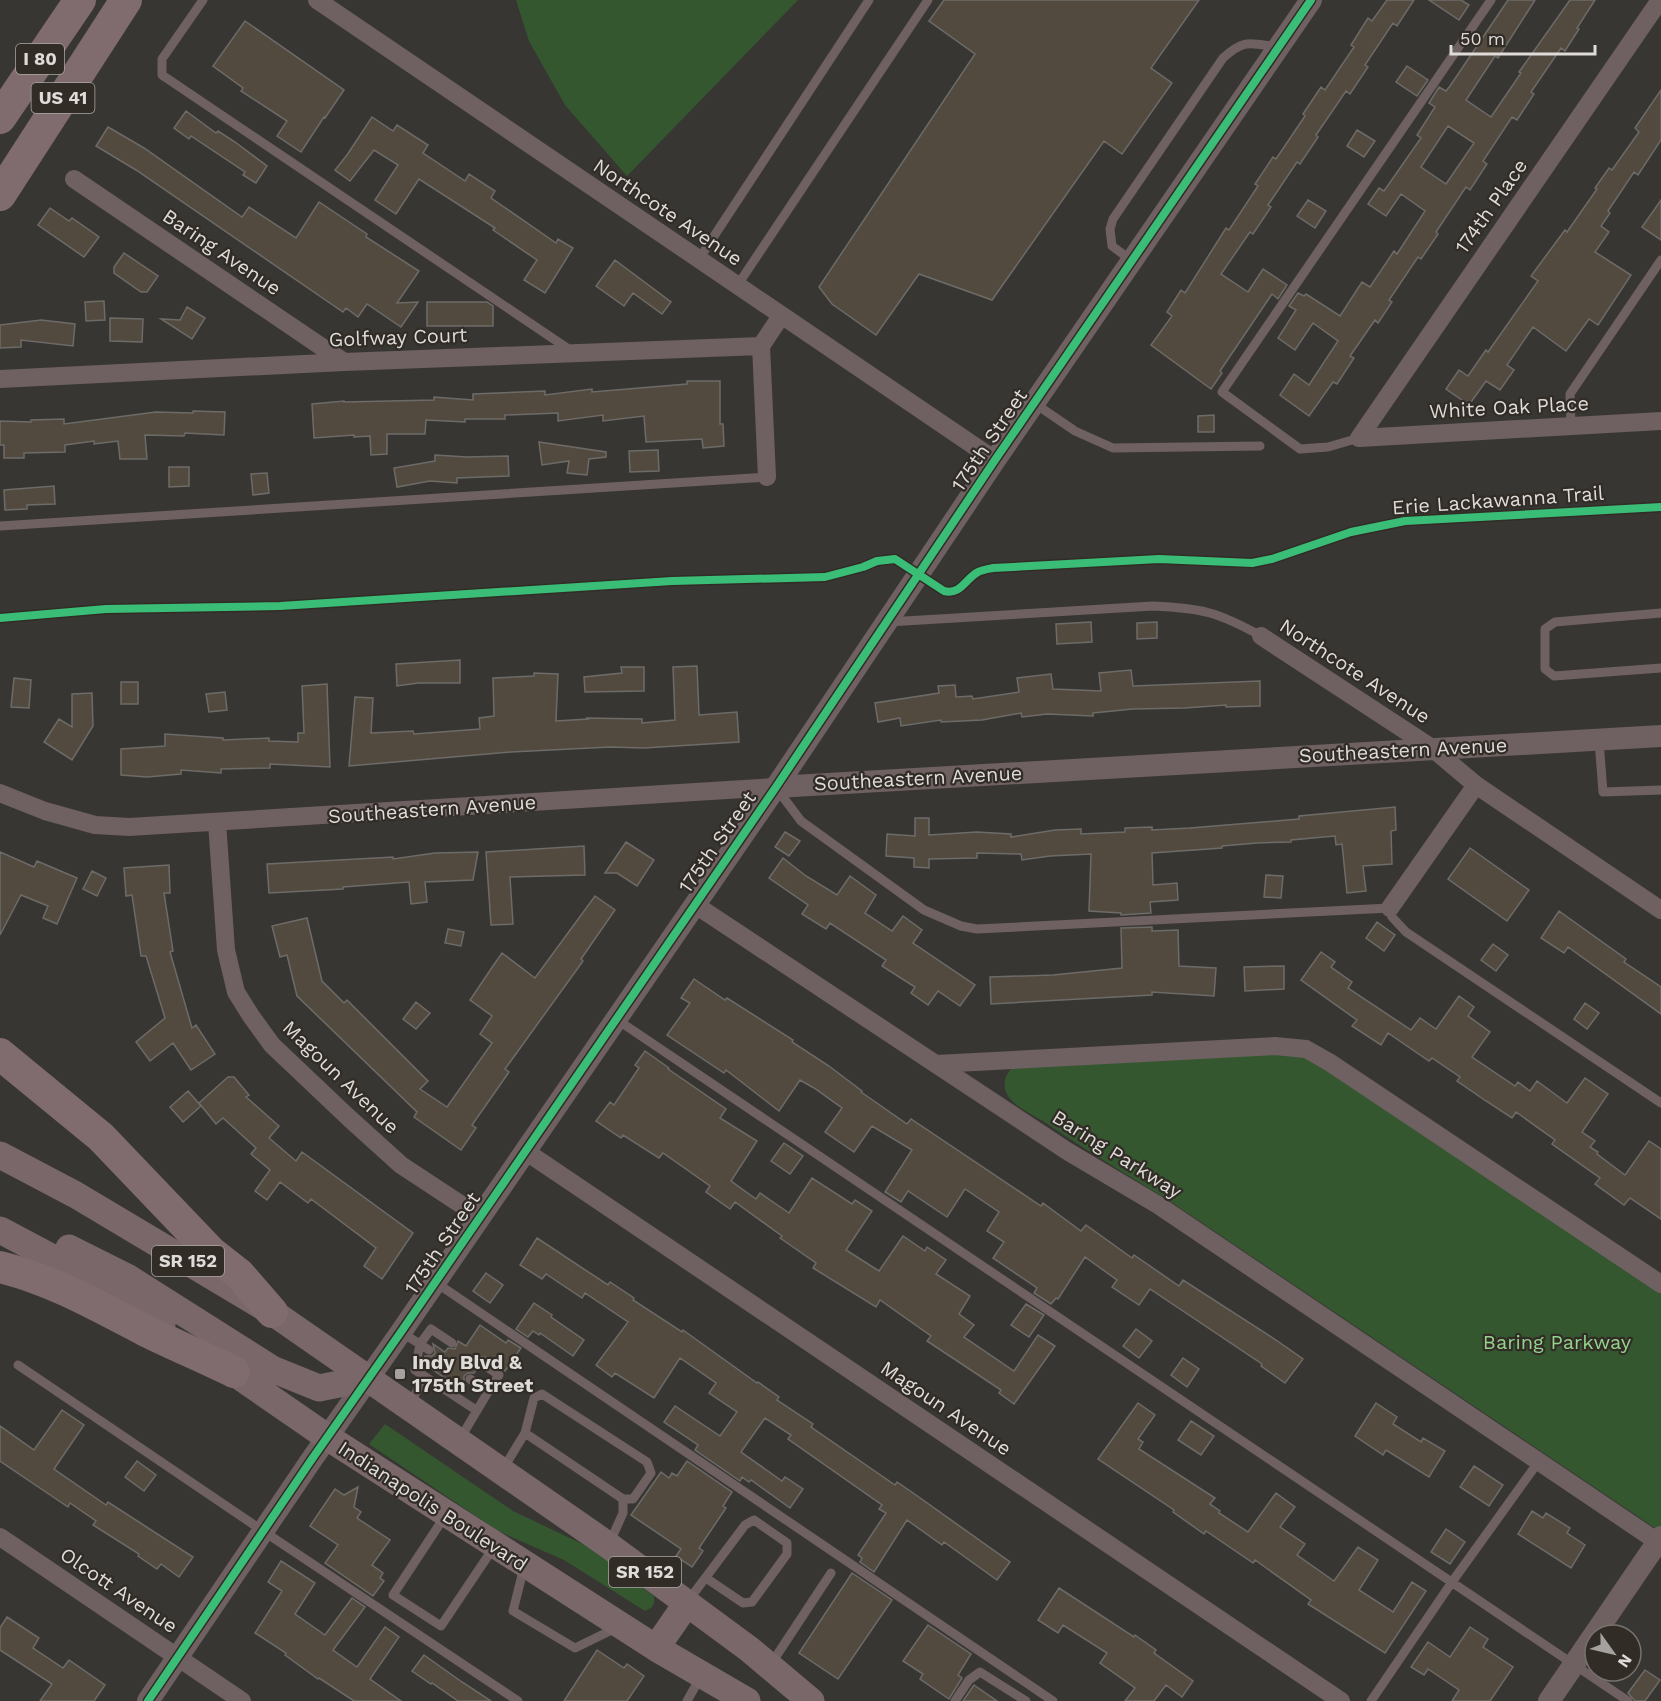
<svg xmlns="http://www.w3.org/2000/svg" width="1661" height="1701" font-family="'Work Sans',sans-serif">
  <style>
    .green { fill: #355730 }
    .building { fill: #534a3f; stroke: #6d6b68; stroke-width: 1.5; fill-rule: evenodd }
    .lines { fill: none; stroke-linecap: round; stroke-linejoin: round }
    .service { stroke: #6f6062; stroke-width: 9 }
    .minor { stroke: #6f6062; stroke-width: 18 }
    .tertiary { stroke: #6f6062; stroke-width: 22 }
    .primary { stroke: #796769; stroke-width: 27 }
    .motorway { stroke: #806c6e; stroke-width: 32 }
    .cycleway-casing { stroke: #312c26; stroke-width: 11 }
    .cycleway { stroke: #3abd76; stroke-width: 8 }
    .poi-dot { fill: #a5a19e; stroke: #312c26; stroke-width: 2 }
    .labels { text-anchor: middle; stroke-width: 4.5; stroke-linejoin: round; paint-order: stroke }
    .shield { fill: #312c26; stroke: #aba6a3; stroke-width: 1.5 }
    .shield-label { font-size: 18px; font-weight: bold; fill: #dfdbd8 }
    .street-label { font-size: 20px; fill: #dfdbd8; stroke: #312c26 }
    .park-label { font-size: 20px; fill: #93d38b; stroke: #312c26 }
    .poi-label { font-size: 20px; font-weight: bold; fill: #dfdbd8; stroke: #312c26; text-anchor: start }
  </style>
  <rect width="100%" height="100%" fill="#383633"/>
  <path class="green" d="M516 0H798L627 176 565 105 529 41Z
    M1269 1052 1310 1058 1661 1292V1532L1168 1200C1127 1175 1086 1150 1046 1123 1034 1115 1016 1108 1008 1096 1002 1086 1004 1074 1014 1067Z
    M385 1424 513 1511 593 1549 654 1596V1604L651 1608 645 1611 564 1560 498 1531 369 1444Z"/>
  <path class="building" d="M944 0H1199L1151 68 1172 83 1122 154 1104 141 992 300 919 274 876 335 832 304 819 287 975 54 929 21Z
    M1387 0H1414L1397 26 1393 23 1365 65 1368 67 1350 94 1346 91 1316 135 1318 137 1300 164 1297 162 1268 205 1271 207 1253 234 1250 232 1221 274 1248 292 1263 269 1287 285 1278 299 1272 294 1270 297 1220 371 1222 373 1211 389 1151 345 1172 316 1167 312 1181 290 1185 293 1226 228 1229 230 1258 186 1255 184 1273 157 1276 159 1305 116 1303 114 1321 87 1325 90 1354 47 1351 45 1368 18 1372 21Z
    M1429 0H1461L1469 5 1459 20Z
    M1508 0H1535L1498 58 1495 56 1466 100 1491 117 1521 73 1519 72 1570 0H1595L1577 28 1579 29 1565 51 1561 48 1531 92 1534 94 1517 120 1512 117 1483 161 1487 164 1470 190 1466 187 1436 232 1438 234 1421 259 1418 257 1389 300 1392 302 1378 323 1375 320 1350 356 1354 358 1337 384 1333 382 1309 416 1280 395 1294 374 1309 385 1338 341 1313 323 1295 350 1278 338 1296 310 1289 306 1298 293 1304 296 1306 294 1340 316 1362 282 1370 287 1394 251 1397 254 1425 211 1401 194 1386 216 1368 204 1379 188 1384 191 1421 138 1417 135 1435 107 1429 103 1439 87 1446 91 1450 86ZM1448 126 1474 143 1446 184 1421 167Z
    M245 21 344 90 325 118 324 117 301 152 277 136 287 121 241 91 243 88 213 66Z
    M1407 66 1428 80 1417 96 1396 82Z
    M1661 90V140L1638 175 1634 172 1608 211 1610 213 1601 226 1609 232 1595 252 1631 275 1598 325 1589 319 1566 351 1533 327 1507 365 1514 370 1500 390 1486 381 1469 405 1446 389 1459 370 1468 376 1486 350 1488 352 1538 281 1531 276 1565 230 1567 232 1597 189 1595 188 1609 168 1612 170 1639 132 1635 128Z
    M186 111 216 133 218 131 235 142 267 166 256 183 243 175 245 172 191 136 189 139 174 128Z
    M372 117 393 131 397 125 428 145 423 153 465 181 469 174 495 191 491 198 556 243 558 239 573 248 545 293 524 280 537 260 493 230 495 228 419 179 396 214 375 200 398 165 374 150 350 181 335 170 347 155Z
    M108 127 144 148 242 217 249 207 296 238 319 202 367 234 366 237 419 271 397 303 418 302 401 327 367 304 358 317 346 308 343 312 136 170 96 146Z
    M1357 130 1375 141 1364 157 1347 146Z
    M1308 200 1326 211 1315 228 1297 216Z
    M1661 200V240L1642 227Z
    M50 208 69 221 72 218 99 237 84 257 38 225Z
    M124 253 158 276 147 292H141L114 273V267Z
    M615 260 671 302 662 314 633 293 624 306 596 286Z
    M104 301 105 320 86 321 85 302Z
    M427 302H487L493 306V326H427Z
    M187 307 205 318 192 339 161 319 180 320Z
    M110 318 143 319 142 342 110 341Z
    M41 320 75 324 73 346 21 340V347L0 348V325Z
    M687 381H720V424H723L724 446 703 448 702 439 646 442 644 416 603 421V415L558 421V413L505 415V419H465V422L426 420 425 434H387V454L371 455 370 436 354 437V435L314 438 312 404 344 401V402L434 400V397L473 400V394L545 391V395L592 389V392L687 384Z
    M193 411 225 412 224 435 185 433 184 436 145 435 147 459H120L118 441 94 444V441L65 445V452L24 453V458H4V445H0V421L31 422V420L64 419V424L156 412 193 413Z
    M1214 415V432H1198V416Z
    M539 442 606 452V457L589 459 587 475 567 473 569 461 542 465Z
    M658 450 659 471 630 472 629 451Z
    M435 455 467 457 508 456 509 476 457 478V483L430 481 397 487 394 468 435 461Z
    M169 467H189V486L169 487Z
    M267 473 269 493 253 495 251 474Z
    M54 486 55 504 27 505V509L5 510 4 490Z
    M1091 622 1092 642 1057 644 1056 624Z
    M1157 622V638L1137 639V623Z
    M460 660V683H418L397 686 396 664Z
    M697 666 699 715 737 712 739 742 644 748 610 747 511 752 349 766 355 697 373 698 371 733 413 731 414 734 480 729 479 718 494 716 493 678 534 676V673L558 674 556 721 588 719 587 718 642 719V723L675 720 673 667Z
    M621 667H644V691L585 692 584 677 622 673Z
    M1131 670 1133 686 1260 681V706L1226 707V705L1185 708 1133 709 1093 713V716L1047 714 1022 717 1021 713 982 720 941 722V720L901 726 900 718 878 722 875 703 939 693 938 686 955 685 956 697 972 696 973 699 1019 692 1017 678 1051 674 1053 689 1101 691 1099 673Z
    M14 678 31 680 29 708 11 707Z
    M121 682H138V704H121Z
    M327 684 330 767 270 764V768L221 769V773L181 770V774L147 777 121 775V749L165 746V734L223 738V740L269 738V741L298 742V733H304L302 686Z
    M225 692 227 710 209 712 206 694Z
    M92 693 93 726 72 760 44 742 59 719 72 727V694Z
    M1395 807 1396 830 1391 831 1392 864 1363 866 1366 891 1347 893 1342 844 1336 845 1335 836 1291 840V842L1257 843 1222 846V848L1152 853 1153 885 1177 883 1178 900 1150 902 1151 913 1121 915V913L1089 911 1091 854 1050 856 1022 860 1021 854 977 853V858L929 859V868L914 867V858L886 856 887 834 915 836V818H929V835L977 832 1011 834V837L1055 830 1081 829V834L1125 832V828L1152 827V830L1190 828 1299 819V816Z
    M785 832 800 841 789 856 775 847Z
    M626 842 654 860 637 886 617 873H605Z
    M584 846 585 875 510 877 513 924 491 925 486 852Z
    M1470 848 1529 890 1507 921 1448 879Z
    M0 852 34 867 37 861 77 878 57 924 43 918 48 906 21 895 0 935Z
    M478 852 473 880 425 882 427 902 411 904 409 882 343 887V889L269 893 267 864 393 857V859L435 853Z
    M783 858 806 876 837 895 850 876 876 895 865 913 892 931 903 916 922 930 913 943 975 985 960 1006 938 991 928 1005 911 993 915 987 882 966 886 960 830 923 826 929 802 914 808 905 769 878Z
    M169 865 170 893H164L173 951 170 952 192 1028 196 1025 215 1054 191 1070 173 1043 150 1061 136 1042 165 1018 146 956H141L132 895 126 896 124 868Z
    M92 871 106 878 97 896 83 889Z
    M1266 875 1283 876 1281 898 1264 897Z
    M595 896 615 910 581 959 583 961 505 1069 509 1072 472 1125 476 1128 461 1150 414 1117 417 1112 297 996 287 955 280 957 272 926 307 918 322 981 344 1003 347 1000 428 1081 420 1089 447 1107 492 1043 480 1034 492 1016 470 1000 493 966 502 953 535 978Z
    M1559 911 1626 959 1624 962 1661 987V1014L1568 947 1564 953 1541 938Z
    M1377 922 1395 935 1384 951 1366 938Z
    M1152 927V931L1178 930 1179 966 1216 968 1214 996 1152 992V995L991 1004 990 977 1053 975 1122 968 1121 928Z
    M448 929 464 932 461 946 445 943Z
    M1493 944 1508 955 1496 971 1481 960Z
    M1321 952 1335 962 1331 967 1352 982 1348 988 1411 1030 1420 1018 1436 1029 1459 996 1474 1007 1468 1016 1490 1032 1472 1057 1515 1086 1518 1082 1530 1091 1537 1081 1567 1103 1585 1078 1608 1094 1582 1132 1595 1141 1590 1147 1598 1152 1597 1154 1625 1175 1649 1141 1661 1149V1219L1630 1198 1624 1205 1595 1184 1600 1178 1552 1144 1555 1140 1516 1112 1512 1118 1486 1101 1457 1081 1460 1077 1432 1058 1429 1061 1388 1033 1381 1045 1352 1026 1357 1020 1301 980Z
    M1284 966V989L1245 991 1244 967Z
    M694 979 725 1000 727 998 793 1040 792 1042 829 1066 862 1091 861 1092 907 1124 911 1119 1041 1206 1043 1203 1081 1231 1086 1225 1132 1258 1134 1255 1179 1286 1183 1280 1276 1340 1303 1359 1285 1383 1261 1366 1262 1364 1150 1289 1139 1305 1112 1287 1117 1280 1085 1257 1058 1299 1056 1298 1051 1304 1034 1293 1037 1288 993 1258 1004 1242 987 1231 999 1212 965 1189 947 1217 908 1191 901 1202 885 1192 912 1150 872 1126 854 1152 825 1132 842 1108 814 1088 800 1080 779 1111 726 1070 724 1073 667 1035 690 1003 681 998Z
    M416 1002 430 1013 416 1029 403 1019Z
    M1585 1003 1599 1013 1587 1029 1574 1019Z
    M645 1051 669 1068 668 1069 726 1109 720 1118 757 1141 731 1181 756 1199 760 1193 789 1213 812 1178 852 1204 855 1200 872 1211 846 1250 879 1271 903 1236 925 1251 927 1247 946 1260 936 1274 970 1296 959 1314 974 1325 964 1337 1014 1371 1038 1335 1055 1346 1014 1404 999 1393 1001 1390 927 1341 931 1336 880 1300 876 1307 813 1268 816 1263 780 1238 782 1236 735 1202 730 1209 706 1192 710 1186 663 1153 659 1158 623 1135 621 1138 596 1121 610 1102 614 1105 639 1068 635 1065Z
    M228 1077H234L249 1095 246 1097 279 1126 269 1138 296 1161 302 1152 413 1233 382 1279 364 1266 376 1248 311 1199 308 1203 280 1182 267 1200 255 1191 270 1170 251 1154 256 1148 223 1118 216 1124 199 1103Z
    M188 1091 201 1106 183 1122 170 1107Z
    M784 1143 803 1156 790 1174 771 1161Z
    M537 1238 608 1285 610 1282 634 1298 633 1300 682 1332 683 1330 757 1383 758 1382 779 1397 777 1400 813 1424 811 1427 895 1485 897 1482 916 1495 1010 1562 997 1580 944 1542 942 1545 907 1520 874 1572 860 1562 862 1558 858 1555 886 1513 879 1509 882 1505 788 1439 791 1435 765 1418 741 1452 782 1481 785 1477 803 1489 790 1508 751 1480 749 1482 742 1477 740 1481 695 1450 698 1445 664 1422 675 1406 720 1436 737 1412 709 1393 716 1383 680 1358 654 1398 615 1373 612 1377 596 1365 628 1322 585 1293 582 1298 546 1274 542 1279 520 1265Z
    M486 1273 503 1285 490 1303 473 1291Z
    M534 1303 552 1315 551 1317 584 1340 573 1356 540 1333 539 1335 533 1331 528 1337 516 1329Z
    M1026 1304 1044 1315 1029 1337 1011 1325Z
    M480 1325 506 1343 508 1340 521 1348 505 1371 485 1357H479L474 1362 477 1369 474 1373H468L464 1376V1381L466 1385 462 1390 423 1363 425 1356H432L435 1353 433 1344 445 1352 448 1348 455 1349 458 1341 466 1346Z
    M1136 1329 1152 1341 1139 1358 1123 1346Z
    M1183 1358 1199 1369 1187 1387 1171 1375Z
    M1138 1403 1155 1415 1138 1439 1143 1442 1139 1449 1215 1498 1210 1504 1220 1511 1219 1513 1248 1532 1276 1493 1295 1507 1280 1527 1305 1544 1297 1555 1334 1581 1358 1547 1378 1560 1359 1590 1393 1612 1412 1582 1426 1591 1385 1653 1308 1604 1311 1600 1255 1560 1253 1563 1206 1531 1204 1534 1173 1512 1174 1510 1098 1459Z
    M1376 1403 1397 1417 1393 1424 1421 1442 1423 1438 1445 1451 1429 1477 1386 1450 1383 1455 1355 1436Z
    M62 1410 84 1425 54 1469 106 1505 108 1502 193 1557 179 1577 161 1564 157 1569 138 1556 139 1554 93 1525 96 1521 70 1503 68 1507 0 1461V1426L34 1450Z
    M1191 1421 1214 1436 1201 1455 1178 1440Z
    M137 1461 156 1475 144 1491 125 1477Z
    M687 1461 732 1492 723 1506 726 1508 699 1548 703 1551 692 1567 676 1556 681 1549 631 1515 661 1472 669 1478 672 1473 677 1476Z
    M1474 1466 1503 1485 1489 1506 1460 1487Z
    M358 1487 354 1507 361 1512 357 1518 390 1540 372 1565 383 1573 380 1578 384 1581 373 1596 325 1563 338 1545 310 1526 335 1489 344 1495Z
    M1532 1511 1543 1518 1546 1513 1570 1528 1567 1533 1585 1545 1571 1568 1518 1534Z
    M1446 1529 1465 1542 1450 1564 1431 1552Z
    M281 1561 315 1583 295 1614 325 1635 352 1598 365 1607 333 1650 357 1667 385 1627 399 1637 370 1679 401 1701H354L319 1678 318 1679 285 1655 286 1653 255 1633 282 1591 268 1582Z
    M852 1573 892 1600 838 1679 799 1653Z
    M1059 1588 1134 1637 1135 1635 1156 1650 1154 1653 1193 1681 1182 1697 1166 1685 1154 1701H1125L1135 1688 1100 1663 1107 1653 1063 1625 1058 1633 1038 1620Z
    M7 1617 39 1638 33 1648 63 1668 69 1660 105 1685 94 1701H40L52 1684 0 1650V1628Z
    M928 1625 971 1654 958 1675 962 1678 949 1699 920 1679 923 1674 903 1661Z
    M1470 1627 1488 1639 1483 1647 1513 1667 1490 1701H1452L1459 1690 1428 1669 1424 1675 1411 1667 1428 1642 1450 1657Z
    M597 1650 624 1668 627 1664 644 1676 627 1701H564Z
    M424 1655 462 1682 491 1701H458L432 1683 431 1684 412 1671Z
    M1645 1670 1660 1680 1645 1701H1635L1628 1693Z
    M974 1685 997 1701H963Z"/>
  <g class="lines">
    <path class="service" d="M203 0 162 59V75L570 350
      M699 259 869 0
      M1131 260 1112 246 1110 229 1113 219 1223 58C1244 39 1249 43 1276 47
      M737 286 928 0
      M1034 403 1075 431 1113 448 1260 446
      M1571 426 1570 394 1661 260
      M1359 438 1328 447 1300 449 1222 392 1491 0
      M0 526 767 477
      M1661 613 1555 622 1545 629V669L1554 676 1661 668
      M888 622 1153 606C1201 608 1218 612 1261 636
      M1599 741 1603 792 1661 790
      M777 789 801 821 924 910 961 926 977 929 1390 908 1392 917 1406 932 1661 1103
      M616 1019 1628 1701
      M435 1282 1053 1701
      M401 1332 429 1350
      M452 1343 431 1329 420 1344 415 1370 476 1410
      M481 1363 499 1375 488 1392
      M18 1365 263 1531 518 1701
      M410 1403 425 1377
      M460 1439 488 1392 470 1379
      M503 1469 525 1433 534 1398 542 1394 647 1462 651 1473 633 1499H623L525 1433
      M445 1516 393 1595 441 1626 494 1547
      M610 1542 623 1513V1499
      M524 1567 513 1611 575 1648 616 1628
      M688 1601 745 1525 754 1520 787 1543V1554L752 1602 743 1603 706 1578
      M771 1664 831 1573
      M687 1701 700 1678
      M955 1701 969 1680 980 1672 1026 1701
      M1371 1701 1452 1582 1539 1461"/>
    <path class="minor" d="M317 0 995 460
      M74 179 344 362
      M761 346 767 477
      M0 379 344 362 761 346 781 316
      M1359 438 1660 0
      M1359 438 1661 421
      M1261 636 1432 748 1476 785 1661 910
      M0 793 45 811 95 825 129 827 776 787
      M217 822 226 950 236 992 251 1016 272 1045 349 1118 401 1165 480 1217
      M694 904 1067 1151 1158 1205 1661 1544
      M1390 908 1476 785
      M936 1064 1275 1046 1306 1049 1329 1062 1661 1284
      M525 1151 1341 1701
      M0 1537 242 1701"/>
    <path class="tertiary" d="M776 787 1661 736
      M148 1701 312 1459 401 1332 776 787 995 460 1311 0
      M1549 1701 1661 1537"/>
    <path class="primary" d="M0 1155 76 1195 272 1312 608 1545 749 1649 811 1701
      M0 1230 81 1273 162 1325
      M69 1248 127 1277 272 1369 319 1388 369 1378
      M217 1361 327 1437 656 1648 747 1701
      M656 1648 687 1603"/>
    <path class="motorway" d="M0 118 80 0
      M0 195 126 0
      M0 1054 101 1137 211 1252 239 1274 272 1312
      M0 1267C53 1280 98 1306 146 1331 175 1345 205 1358 234 1372"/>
    <defs>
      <path id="cycleway" d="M0 618 106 609 280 606 672 581 825 577 863 567 877 561 895 559 944 591C961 595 964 580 978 572 982 570 988 569 993 568L1159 559 1252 563 1272 559 1351 532 1405 521 1661 507
        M148 1701 312 1459 401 1332 776 787 995 460 1311 0"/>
    </defs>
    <use href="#cycleway" class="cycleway-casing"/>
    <use href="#cycleway" class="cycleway"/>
  </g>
  <rect class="poi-dot" x="394" y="1368" width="12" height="12" rx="3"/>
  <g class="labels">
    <g class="shield">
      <rect x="16" y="44" width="48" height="30" rx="4.5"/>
      <rect x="31.5" y="83" width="63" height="30" rx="4.5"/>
      <rect x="152" y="1246" width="72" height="30" rx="4.5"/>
      <rect x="609" y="1557" width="72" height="30" rx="4.5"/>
    </g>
    <g class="shield-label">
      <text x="40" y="65">I 80</text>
      <text x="63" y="104">US 41</text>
      <text x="188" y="1267">SR 152</text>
      <text x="645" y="1578">SR 152</text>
    </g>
    <g class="street-label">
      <text transform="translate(1491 206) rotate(-55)" y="7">174th Place</text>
      <text transform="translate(668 212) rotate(34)" y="7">Northcote Avenue</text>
      <text transform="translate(222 252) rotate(34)" y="7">Baring Avenue</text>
      <text transform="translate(398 337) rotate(-2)" y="7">Golfway Court</text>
      <text transform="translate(1509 407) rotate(-3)" y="7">White Oak Place</text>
      <text transform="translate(989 440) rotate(-56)" y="7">175th Street</text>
      <text transform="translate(1498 500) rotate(-4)" y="7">Erie Lackawanna Trail</text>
      <text transform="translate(1355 671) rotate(33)" y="7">Northcote Avenue</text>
      <text transform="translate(1403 750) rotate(-3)" y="7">Southeastern Avenue</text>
      <text transform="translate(918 778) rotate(-3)" y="7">Southeastern Avenue</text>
      <text transform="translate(432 809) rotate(-4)" y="7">Southeastern Avenue</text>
      <text transform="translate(717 842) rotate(-55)" y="7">175th Street</text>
      <text transform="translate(341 1077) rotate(44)" y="7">Magoun Avenue</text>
      <text transform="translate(1117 1154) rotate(32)" y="7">Baring Parkway</text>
      <text transform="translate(442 1243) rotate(-56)" y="7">175th Street</text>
      <text transform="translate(946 1408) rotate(34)" y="7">Magoun Avenue</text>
      <text transform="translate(433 1506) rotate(33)" y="7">Indianapolis Boulevard</text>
      <text transform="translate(119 1590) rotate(34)" y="7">Olcott Avenue</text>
    </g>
    <g class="park-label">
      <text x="1557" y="1349">Baring Parkway</text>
    </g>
    <g class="poi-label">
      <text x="412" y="1369">Indy Blvd &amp;<tspan x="412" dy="23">175th Street</tspan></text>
    </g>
  </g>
  <g transform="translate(1613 1653) rotate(124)"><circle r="28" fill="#312c26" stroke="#77726d" stroke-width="1.5"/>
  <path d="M0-4.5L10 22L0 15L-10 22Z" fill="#a5a19e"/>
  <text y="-9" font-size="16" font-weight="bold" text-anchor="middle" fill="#dfdbd8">N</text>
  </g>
  <path d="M1451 45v9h144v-9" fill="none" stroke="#dfdbd8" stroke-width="3"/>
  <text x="1460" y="45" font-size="18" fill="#dfdbd8" stroke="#312c26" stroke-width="4.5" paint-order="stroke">50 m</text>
</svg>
